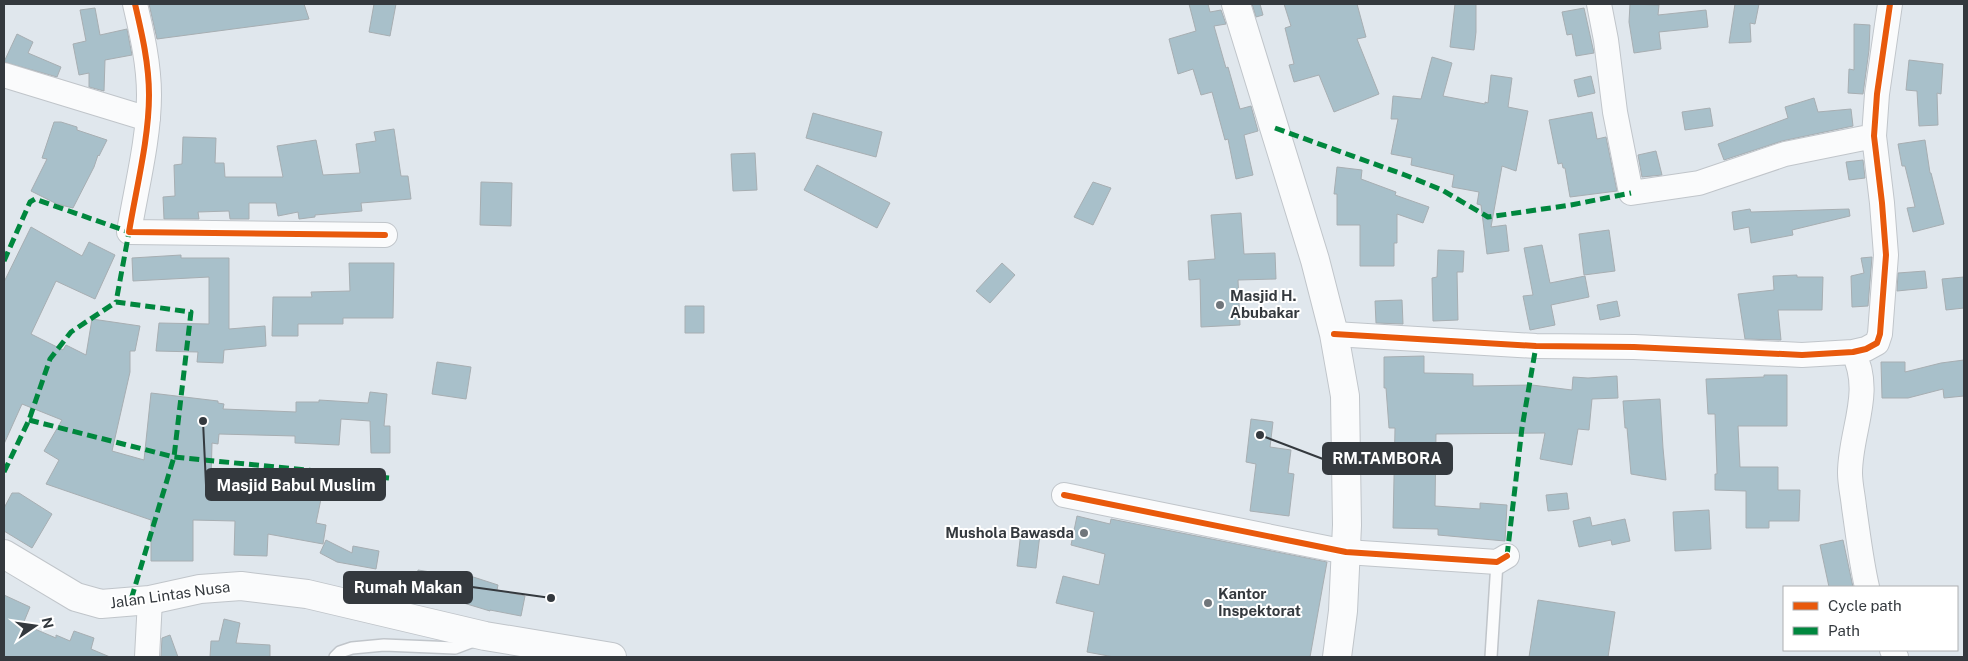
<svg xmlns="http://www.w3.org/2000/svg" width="1968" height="661" font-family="'Public Sans',sans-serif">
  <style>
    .building { fill: #a8c0ca; stroke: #a7aeb2 }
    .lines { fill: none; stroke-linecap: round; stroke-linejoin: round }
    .service-casing { stroke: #c0c5ca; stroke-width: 14 }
    .minor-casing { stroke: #c0c5ca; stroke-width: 26 }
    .trunk-casing { stroke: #c0c5ca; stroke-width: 30 }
    .service { stroke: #fafbfc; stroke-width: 11 }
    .minor { stroke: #fafbfc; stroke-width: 24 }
    .trunk { stroke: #fafbfc; stroke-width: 28 }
    .quiet { stroke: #00873e; stroke-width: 5; stroke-dasharray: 10 5; stroke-linecap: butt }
    .cycleway-casing { stroke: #fff; stroke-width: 9 }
    .cycleway { stroke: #e8590c; stroke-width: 6 }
    .poi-dot { fill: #70767b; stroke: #fff; stroke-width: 2 }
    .labels { text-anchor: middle; stroke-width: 4; stroke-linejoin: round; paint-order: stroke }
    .poi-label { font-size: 15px; font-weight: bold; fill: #34393e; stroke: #fff; text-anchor: start }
    .street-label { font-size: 15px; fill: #34393e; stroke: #fff }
    .leader { fill: none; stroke: #34393e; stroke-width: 2 }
    .callout-dot { fill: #34393e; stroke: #fff; stroke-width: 2 }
    .callout { fill: #34393e; stroke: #34393e; stroke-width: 2 }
    .callout-label { font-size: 16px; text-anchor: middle; font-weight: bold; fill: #fff }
  </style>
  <rect width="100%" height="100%" fill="#e0e7ed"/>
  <path class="building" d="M149 4H304L309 19 157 39Z
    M374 4H396L390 36 369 32Z
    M1189 4H1208L1210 12 1221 10 1226 24 1214 26 1226 68 1228 67 1240 109 1251 106 1258 131 1244 135 1253 175 1236 179 1228 139 1225 140 1212 92 1201 95 1193 69 1178 74 1169 39 1196 31Z
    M1252 4H1260L1263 15 1256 17Z
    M1284 4H1357L1366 37 1357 39 1379 94 1334 112 1319 75 1294 82 1289 65 1294 64 1285 28 1291 26Z
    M1455 4H1476V32L1474 50 1450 47Z
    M1630 4 1659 5 1658 15 1706 10 1708 27 1659 32 1661 49 1634 53 1629 22Z
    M1735 4H1759L1755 24 1750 23 1751 42 1729 43Z
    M95 8 100 35 127 29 132 55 105 60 104 91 89 87V73L79 75 73 44 86 41 80 10Z
    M1584 8 1594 53 1576 56 1572 34 1567 35 1562 12Z
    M1854 24 1870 25 1869 50 1863 94 1848 93 1849 69 1854 70Z
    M17 34 33 42 28 53 61 67 57 77 4 62Z
    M1432 57 1452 63 1443 96 1485 104V102L1488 103 1491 75 1512 78 1508 107 1528 111 1516 171 1502 166 1491 227 1506 225 1509 251 1487 254 1481 205 1477 204 1479 192 1452 187 1454 175 1411 165 1412 158 1391 154 1398 119H1391L1393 96 1421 99Z
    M1909 60 1943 64 1941 94 1937 93 1938 125 1919 126 1917 91 1906 90Z
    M1591 76 1595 93 1578 97 1574 80Z
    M1814 98 1818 112 1851 109 1853 126 1782 141 1724 160 1718 144 1788 118 1785 107Z
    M1710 108 1713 126 1685 130 1682 112Z
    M1592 112 1597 139 1606 137 1617 191 1570 197 1565 168H1563L1562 163 1558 164 1549 120Z
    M813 113 882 132 876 157 806 138Z
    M54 122H61L77 127V130L107 140 99 156 98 155 94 167 73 208 57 204 31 191 47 159 42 158Z
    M394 129 401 176H408L411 199 361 203 362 211 315 215V217L299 219 298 212 278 216 276 203H249V219H230L229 211 198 212 199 219H164L163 197 175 196 174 165 182 164 183 137 216 138 215 163H224L225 177H283L277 146 316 140 323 175 360 173 356 144 376 141 374 132Z
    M1925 140 1930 173H1931L1944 224 1913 232 1907 208 1915 207 1905 166H1902L1898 144Z
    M1656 151 1662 175 1642 177 1638 155Z
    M755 153 757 190 733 191 731 154Z
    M1863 160 1865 178 1849 180 1846 162Z
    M817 165 890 203 877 228 804 190Z
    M1337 167 1362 170 1361 179 1396 192 1395 195 1429 207 1423 223 1397 214V243H1394V266H1360V225H1337V194H1334Z
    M481 182 512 183 511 226 480 225Z
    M1093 182 1111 188 1093 225 1074 217Z
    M1750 209 1751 212 1849 209 1850 216 1792 230 1793 235 1751 243 1749 227 1734 230 1732 212Z
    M1241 213 1244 254 1275 253 1276 279 1238 280 1240 325 1201 327 1200 279 1189 280 1188 261 1215 259 1211 215Z
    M31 227 82 256 89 242 115 255 95 299 56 281 31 334 63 350 66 345 86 355 92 319 140 326 135 351H130V372L112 451 144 460 151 393 218 401V403L224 404 223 409 296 412V402H319V400L368 403 370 392 387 394 384 426H390V453H371L370 421 341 419 339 445 295 443V436L219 434 218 444 212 443 211 481 254 482V484L293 498 294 495 321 499 316 523 326 525 323 544 268 534 267 556 234 555 235 521 193 520V561H151V520L46 484 59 460 44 451 62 420 22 404 4 444V282Z
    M1609 230 1615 271 1584 275 1579 234Z
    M1542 245 1550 283 1585 276 1589 297 1551 305 1555 325 1530 330 1523 296 1533 295 1524 248Z
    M1438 250 1464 251 1463 272H1457L1458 320 1433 321 1432 278 1437 277Z
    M181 255V258H229V329L265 326 266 346 224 350 223 363 197 362 198 352 156 351 159 323 209 324V277L133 281 132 258Z
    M1872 257 1868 306 1852 307 1851 276 1864 273 1861 258Z
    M349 263H394L393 318H343V324H298V336H272L273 297H312L311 292 350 291Z
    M1002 263 1015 275 990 303 976 291Z
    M1925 271 1927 288 1897 291 1898 273Z
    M1797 275V277H1823L1822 310H1778L1781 340 1745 339 1738 294 1774 290 1773 276Z
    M1964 277V308L1946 310 1942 279Z
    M1402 300 1403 324 1376 323 1375 301Z
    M1617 301 1620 316 1600 320 1597 305Z
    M685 306H704V333H685Z
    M1424 356V373L1473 374V386L1532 385 1572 390 1573 377 1588 378 1617 376 1618 398 1592 399 1589 430 1578 429 1572 465 1540 459 1545 433 1436 434 1435 506 1480 509V503L1507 505 1505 541 1438 535V529L1393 528 1395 428H1389L1386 388H1384V357Z
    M1964 360V396L1944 398 1943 389 1908 398H1882L1881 362H1905V372L1941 363Z
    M437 362 471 367 466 399 432 394Z
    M1764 375H1787V426H1738L1740 467H1778V490H1800L1799 521H1769V528H1746V491L1715 490V474H1717L1715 414H1708L1706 379 1764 377Z
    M1660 399 1663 448 1666 480 1631 474 1627 428H1625L1623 401Z
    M1251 419 1273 422 1270 447 1291 450 1288 473 1294 474 1289 516 1250 511 1256 464 1246 462Z
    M12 493H19L52 514 32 548 4 531V508Z
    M1567 493 1569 509 1548 511 1546 495Z
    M1709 510 1711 549 1675 551 1673 512Z
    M1077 516 1110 524 1111 519 1327 562 1310 657H1114L1087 652 1094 612 1056 603 1063 576 1099 585 1105 554 1071 545Z
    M1590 517 1592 526 1625 519 1630 541 1612 545 1611 540 1579 547 1573 521Z
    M1021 532 1040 534 1036 568 1017 566Z
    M326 540 352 553 353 546 379 551 376 569 337 562 320 553Z
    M1843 540 1853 587H1829L1820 545Z
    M418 570 462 577 464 574 498 585 497 590 525 596 521 616 490 610V611L437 595V600L414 597Z
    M4 595 30 607 23 624 56 638V635L70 641 74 631 94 638 91 649 110 657H4Z
    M1538 600 1615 612 1608 657H1529Z
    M224 619 240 623 236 643 270 645V657H210L211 641H219Z
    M170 635 178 657H161V656L162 638Z"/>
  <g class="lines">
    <defs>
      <path id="service" d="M335 657 340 652 352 648 384 645 455 648 476 640
        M1491 657 1497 562"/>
      <path id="minor" d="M135 4C142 34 149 64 149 95 149 139 136 189 129 232L385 235
        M1599 4 1606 40 1615 112 1631 193 1699 183 1785 154 1874 136
        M4 75 148 119
        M1334 334 1536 346 1634 347 1802 355 1853 352 1866 349 1877 343 1880 334 1886 255 1882 203 1874 136 1877 94 1890 4
        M1853 352C1874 392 1850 431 1850 473 1850 484 1853 496 1854 507 1858 534 1861 561 1867 587
        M1064 495 1346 552 1497 562 1507 556
        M1892 650 1896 657
        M147 657 150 600"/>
      <path id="trunk" d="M1236 4 1315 260 1334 334 1345 396 1347 525 1343 611 1337 657
        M4 554 76 597 101 604 150 600 200 589 241 586 307 594 485 636 612 657"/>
    </defs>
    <use href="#service" class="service-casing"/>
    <use href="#minor" class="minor-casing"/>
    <use href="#trunk" class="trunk-casing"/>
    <use href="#service" class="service"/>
    <use href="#minor" class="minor"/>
    <use href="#trunk" class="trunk"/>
    <path class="quiet" d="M1275 128 1405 175 1442 190 1488 217 1571 205 1631 193
      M4 261 30 202 35 199 129 232 116 302
      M29 420 174 457 389 478
      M4 472 29 420 50 359 71 332 116 302 191 312 174 457 130 603
      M1507 556 1522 428 1536 346"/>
    <defs>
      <path id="cycleway" d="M135 4C142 34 149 64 149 95 149 139 136 189 129 232L385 235
        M1334 334 1536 346 1634 347 1802 355 1853 352 1866 349 1877 343 1880 334 1886 255 1882 203 1874 136 1877 94 1890 4
        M1064 495 1346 552 1497 562 1507 556"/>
    </defs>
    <use href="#cycleway" class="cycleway-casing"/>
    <use href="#cycleway" class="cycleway"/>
  </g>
  <g class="poi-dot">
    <circle cx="1220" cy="305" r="5"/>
    <circle cx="1084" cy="533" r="5"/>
    <circle cx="1208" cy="603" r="5"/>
  </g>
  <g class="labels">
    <g class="poi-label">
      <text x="1230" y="301">Masjid H.<tspan x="1230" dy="17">Abubakar</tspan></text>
      <text x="1074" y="538" text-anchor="end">Mushola Bawasda</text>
      <text x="1218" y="599">Kantor<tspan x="1218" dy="17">Inspektorat</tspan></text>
    </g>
    <g class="street-label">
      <text transform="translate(170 595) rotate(-8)" y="5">Jalan Lintas Nusa</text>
    </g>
  </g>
  <path class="leader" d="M1260 435L1323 459M203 421L206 485M551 598L472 587"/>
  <g class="callout-dot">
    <circle cx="1260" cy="435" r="5"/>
    <circle cx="203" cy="421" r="5"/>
    <circle cx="551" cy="598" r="5"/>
  </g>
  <g class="callout">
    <rect x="1323" y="443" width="129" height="31" rx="5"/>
    <rect x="206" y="469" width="179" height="31" rx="5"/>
    <rect x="344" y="572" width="128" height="31" rx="5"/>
  </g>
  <g class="callout-label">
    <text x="1387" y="464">RM.TAMBORA</text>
    <text x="296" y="491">Masjid Babul Muslim</text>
    <text x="408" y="593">Rumah Makan</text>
  </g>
  <rect width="1968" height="661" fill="none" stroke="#34393e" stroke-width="10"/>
  <rect x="1783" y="586" width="175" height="65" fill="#ffffff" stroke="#aeb0b2"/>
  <rect x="1793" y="602" width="25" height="8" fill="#e8590c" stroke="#aeb0b2"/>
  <text x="1828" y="611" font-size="15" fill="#34393e">Cycle path</text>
  <rect x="1793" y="627" width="25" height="8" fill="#00873e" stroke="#aeb0b2"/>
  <text x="1828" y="636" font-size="15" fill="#34393e">Path</text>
  <g transform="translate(35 626) rotate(77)" stroke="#ffffff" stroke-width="4" paint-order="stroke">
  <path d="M0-4L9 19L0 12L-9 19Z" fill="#34393e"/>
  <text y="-8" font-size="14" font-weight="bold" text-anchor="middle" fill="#34393e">N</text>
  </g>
</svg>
